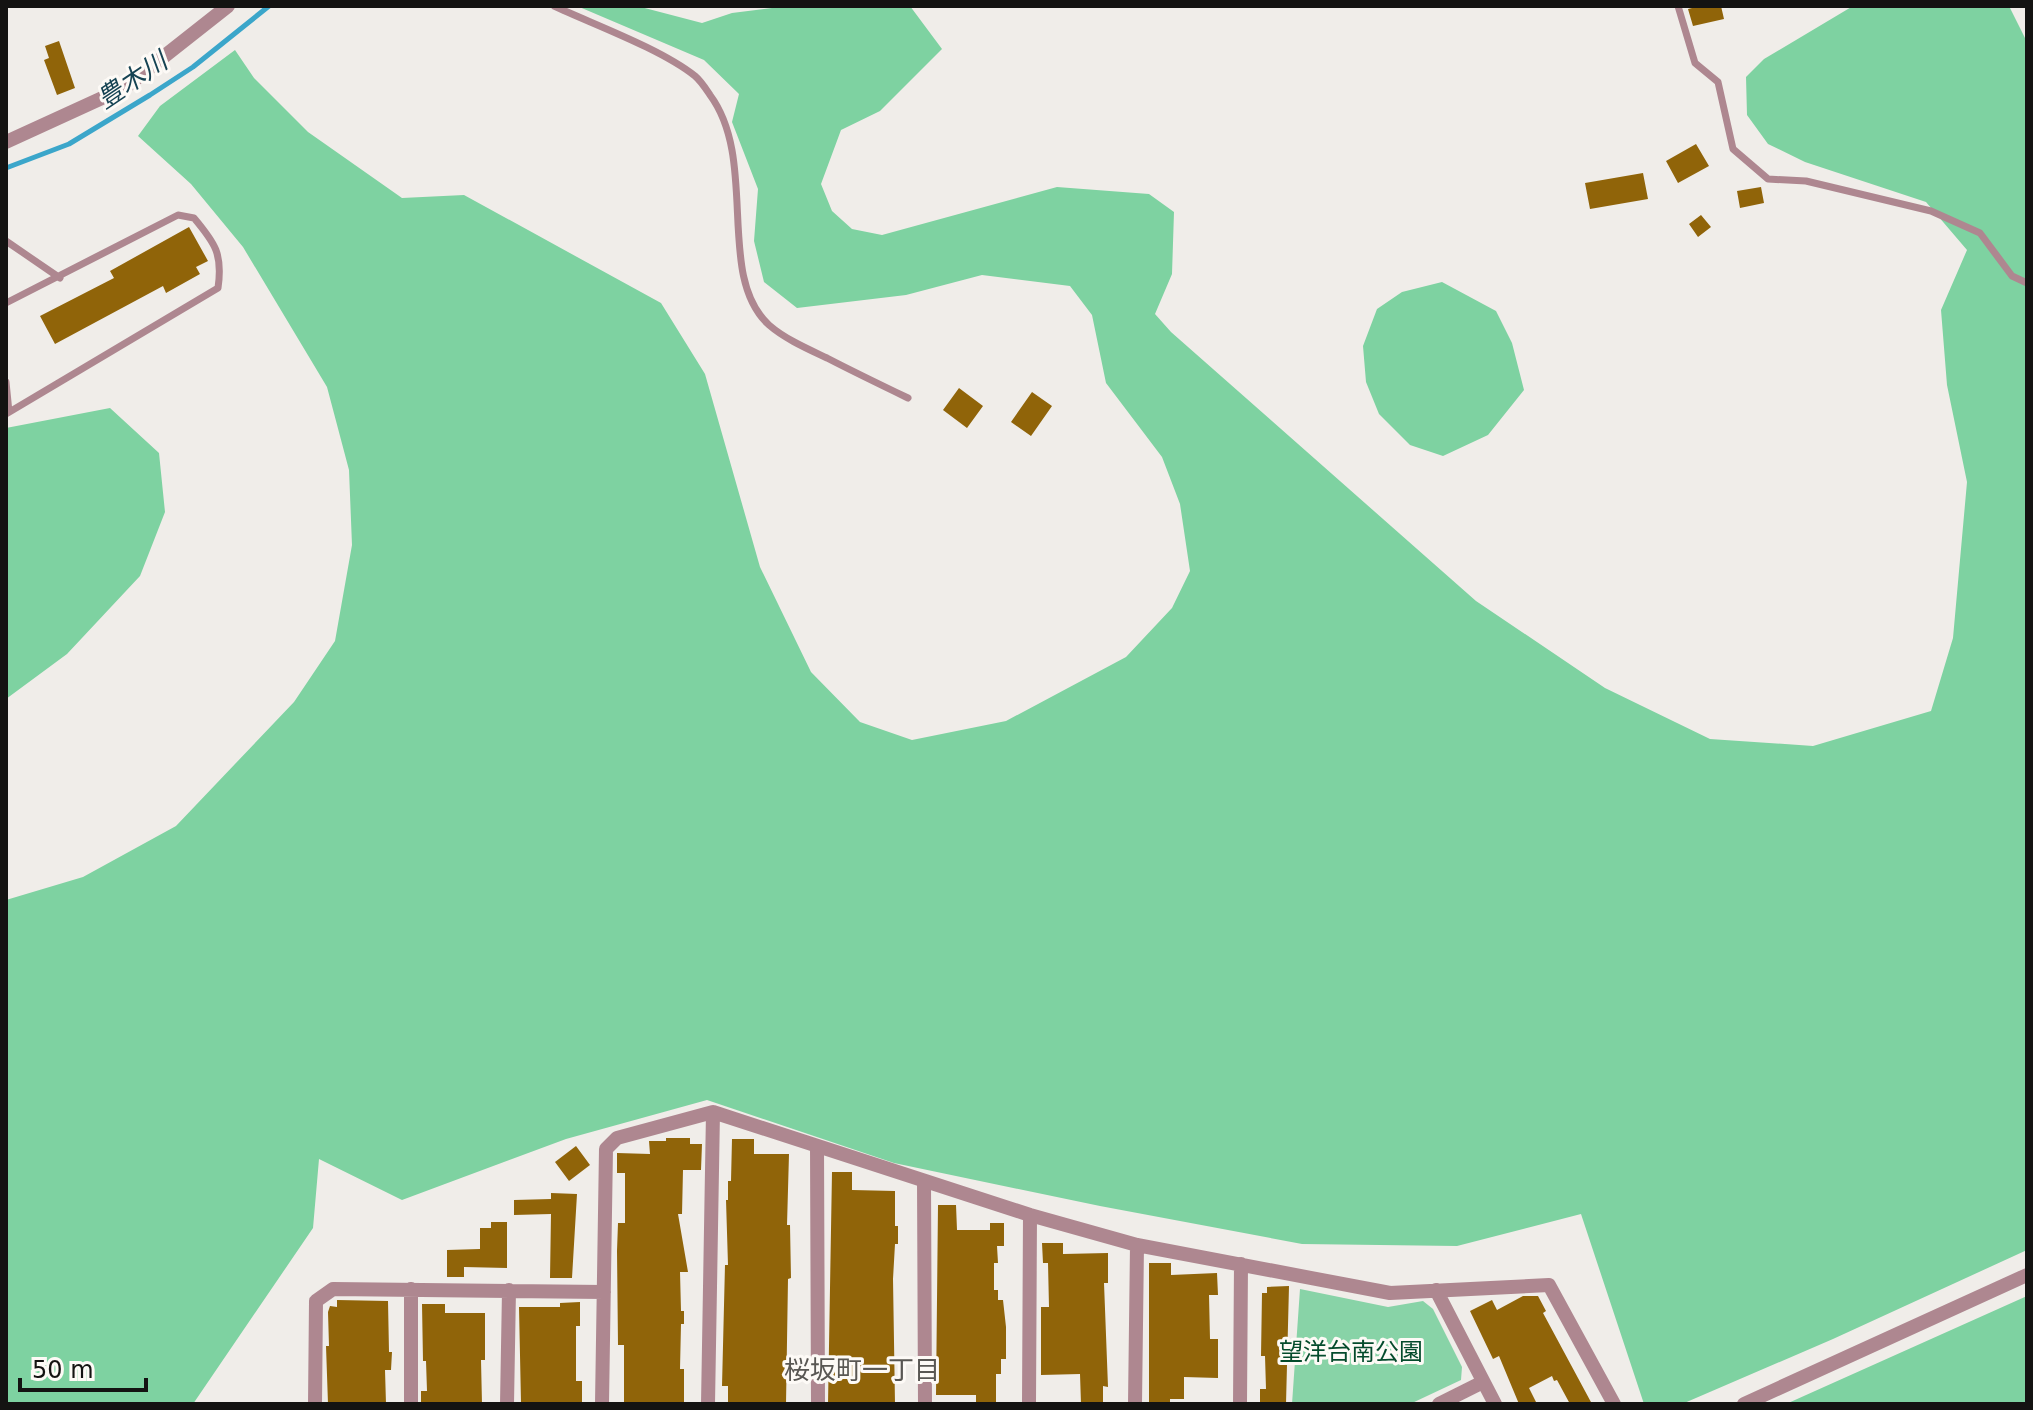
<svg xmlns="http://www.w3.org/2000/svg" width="2033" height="1410" font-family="'DejaVu Sans','Noto Sans JP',sans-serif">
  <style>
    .green { fill: #88d3a7 }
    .forest { fill: #7ed2a1 }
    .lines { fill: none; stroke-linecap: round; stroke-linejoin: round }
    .stream { stroke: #3ba6ca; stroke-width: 5 }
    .building { fill: #906409 }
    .lane { stroke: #ae8790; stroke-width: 7 }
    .street { stroke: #ae8790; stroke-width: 14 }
    .labels { text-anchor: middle; stroke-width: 6; stroke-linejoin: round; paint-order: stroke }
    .park-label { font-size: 24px; fill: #044b2c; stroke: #fdfaf6 }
    .water-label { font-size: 26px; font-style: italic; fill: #164353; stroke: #fdfaf6 }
    .neighbourhood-label { font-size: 26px; fill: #595753; stroke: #fdfaf6 }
  </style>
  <rect width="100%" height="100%" fill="#f0ede9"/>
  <path class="green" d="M1300 1289 1388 1307 1423 1301 1433 1309 1462 1367 1461 1380 1410 1404H1292Z"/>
  <path class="forest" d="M577 6H637L702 23 732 13 788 6H910L942 49 880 111 841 130 821 184 832 211 852 229 882 235 1057 187 1149 194 1174 212 1172 274 1155 314 1171 332 1476 601 1605 688 1710 739 1813 746 1931 711 1953 638 1967 482 1947 385 1941 310 1967 250 1926 202 1805 162 1768 144 1747 115 1746 77 1764 59 1853 6H2009L2027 42V1250L1833 1339 1682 1404H1644L1581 1214 1457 1246 1302 1244 1100 1206 894 1163 707 1100 566 1139 402 1200 319 1159 313 1228 193 1404H6V900L83 877 176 826 294 702 335 641 352 545 349 470 327 387 243 247 191 184 138 136 160 106 235 50 254 78 308 132 402 198 464 195 661 303 705 374 760 567 811 672 860 722 912 740 1006 721 1126 657 1172 608 1190 571 1180 504 1162 457 1106 383 1092 315 1070 286 982 275 906 295 797 308 764 282 754 241 758 189 732 122 739 94 704 60Z
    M1442 282 1496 311 1512 343 1524 390 1488 435 1443 456 1410 445 1379 414 1366 382 1363 346 1377 309 1402 292Z
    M110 408 159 453 165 512 140 576 67 654 6 699V428Z
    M2027 1296V1404H1786Z"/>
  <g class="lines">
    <path class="stream" d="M6 168 69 144 150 95 193 67 269 6"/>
  </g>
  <path class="building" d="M1700 6H1721L1724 19 1693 26 1688 9Z
    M59 41 75 88 57 95 44 60 49 58 45 46Z
    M1696 144 1709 166 1678 183 1666 161Z
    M1643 173 1648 199 1590 209 1585 183Z
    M1761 187 1764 203 1740 208 1737 191Z
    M1701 215 1711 227 1698 237 1689 224Z
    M189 227 208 261 196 267 200 274 166 293 163 286 55 344 40 316 114 278 110 271Z
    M959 388 983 406 967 428 943 410Z
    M1032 392 1052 406 1031 436 1011 422Z
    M666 1138H690V1144H702L701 1170H683L682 1214H678L688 1272H680L681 1311H684V1324H681L680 1369H684V1404H624V1345H618L617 1251 618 1223H625V1173H617V1153L650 1154 649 1141H666Z
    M732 1139H754V1154H789L787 1225H790L791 1278 788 1279 786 1404H728V1386H722L725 1265H728L726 1200H728V1181H731Z
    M576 1146 590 1165 569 1181 555 1162Z
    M832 1172H852V1190L895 1191V1226H898V1244H895L893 1279 895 1404H828Z
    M551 1193 577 1194 572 1278H550L551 1214 514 1215V1200L551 1199Z
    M938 1205H956L957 1230H990V1223H1004V1246H997L998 1263H994V1290H998V1300H1003L1006 1327V1359H1001V1374H996V1404H976V1395H936Z
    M491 1222H507V1268L464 1267V1277H447V1250L480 1249V1228H491Z
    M1042 1243H1063V1254L1108 1253V1283H1104L1108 1387 1103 1386V1404H1081L1080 1374 1041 1375V1307H1049L1048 1263H1043Z
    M1149 1263H1171V1275L1217 1273 1218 1295H1209L1210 1339H1218V1378L1184 1377V1399H1170V1404H1149Z
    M1289 1286 1286 1404H1260V1389H1266L1265 1356H1261L1262 1293H1267V1287Z
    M1523 1296H1538L1546 1311 1543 1313 1592 1404H1570L1557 1380 1554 1381 1552 1376 1529 1388 1537 1404H1519L1499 1356 1493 1359 1470 1311 1492 1300 1497 1310Z
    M337 1300 388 1301 389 1352H392L391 1370H385L386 1404H328L326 1346H329L328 1312 330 1306 337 1307Z
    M580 1302V1326H576V1381H582V1404L521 1403 519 1307H560V1303Z
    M422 1304H445V1313H485V1360H481L482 1404H421V1391H427L426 1361H423Z"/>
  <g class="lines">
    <path class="lane" d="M554 6C595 25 661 49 695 76 701 81 706 89 710 95 759 161 715 276 769 325 785 339 808 349 827 358 854 372 881 385 908 398
      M1678 6 1695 63 1718 82 1733 149 1768 179 1806 181 1931 211 1980 233 2012 276 2027 283
      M6 241 60 278
      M6 303 178 215 194 218C215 243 223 254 218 288L6 414
      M6 382 9 412"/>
    <path class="street" d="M6 142 124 88 228 6
      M817 1146 818 1404
      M924 1181 925 1404
      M1436 1290 1495 1404
      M315 1404 316 1301 333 1289 604 1292
      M411 1404V1289
      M507 1404 509 1290
      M602 1404 606 1149 617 1138 713 1112 1030 1215 1137 1245 1390 1293 1549 1285 1614 1404
      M708 1404 713 1112
      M1029 1404 1030 1215
      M1135 1404 1137 1245
      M1240 1404 1241 1264
      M1439 1404 1483 1382
      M1744 1404 2027 1275"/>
  </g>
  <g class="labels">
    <g class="park-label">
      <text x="1351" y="1360">望洋台南公園</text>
    </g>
    <g class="water-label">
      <text transform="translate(132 80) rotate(-34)" y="9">豊木川</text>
    </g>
    <g class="neighbourhood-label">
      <text x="862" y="1379">桜坂町一丁目</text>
    </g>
  </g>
  <rect width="2033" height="1410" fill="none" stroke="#141312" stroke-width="16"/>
  <path d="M20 1378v12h126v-12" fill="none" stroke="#141312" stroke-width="4"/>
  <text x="32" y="1378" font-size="24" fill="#141312" stroke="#fdfaf6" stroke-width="6" paint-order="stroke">50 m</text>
</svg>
